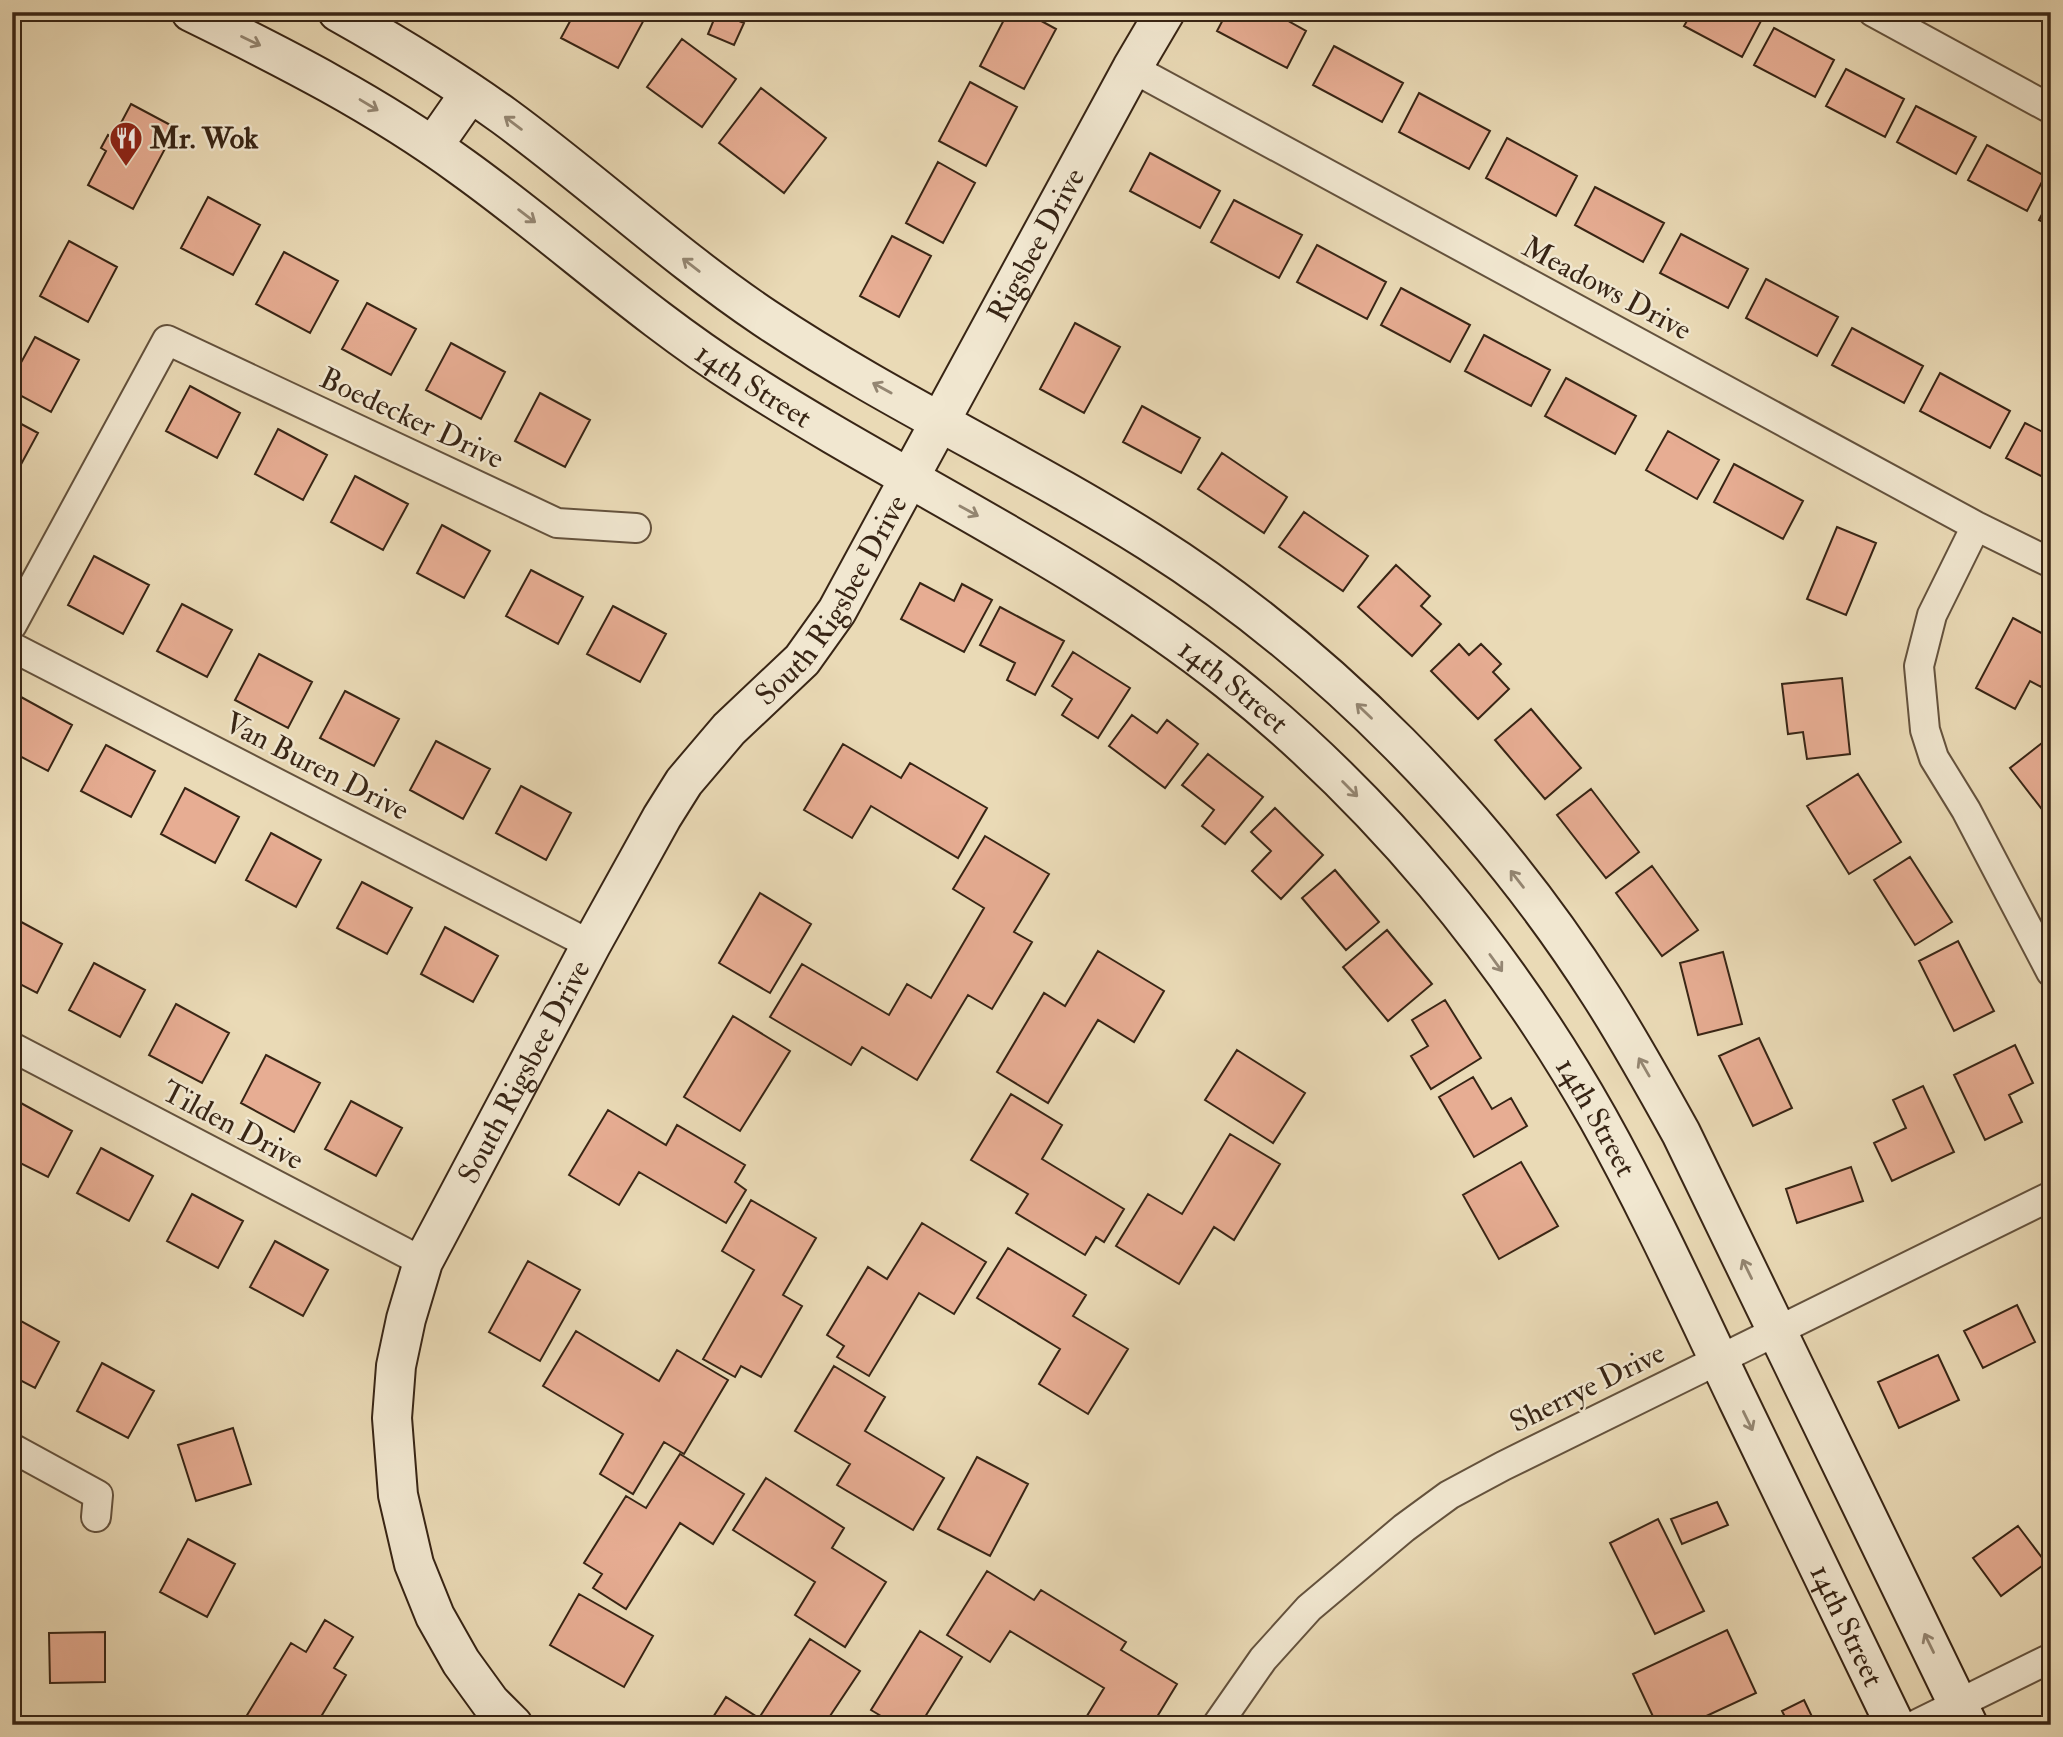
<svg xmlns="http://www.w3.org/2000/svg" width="2063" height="1737" font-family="'IM FELL Double Pica',serif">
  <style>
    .building { fill: #e7ad93; stroke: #382515; stroke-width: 2 }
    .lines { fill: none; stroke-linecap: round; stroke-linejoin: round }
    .street-casing { stroke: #64523d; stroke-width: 32 }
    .secondary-casing { stroke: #382515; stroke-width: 42 }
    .street { stroke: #f1e7d0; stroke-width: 28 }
    .secondary { stroke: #f1e7d0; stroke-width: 38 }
    .oneway { stroke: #948672 }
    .labels { text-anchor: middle; stroke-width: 5; stroke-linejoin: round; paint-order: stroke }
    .poi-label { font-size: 30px; font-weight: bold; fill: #382515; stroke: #f1e7d0; text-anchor: start }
    .street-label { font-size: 30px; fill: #382515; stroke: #f1e7d0 }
  </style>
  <rect width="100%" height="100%" fill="#eadab6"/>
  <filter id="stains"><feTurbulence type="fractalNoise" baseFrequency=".00286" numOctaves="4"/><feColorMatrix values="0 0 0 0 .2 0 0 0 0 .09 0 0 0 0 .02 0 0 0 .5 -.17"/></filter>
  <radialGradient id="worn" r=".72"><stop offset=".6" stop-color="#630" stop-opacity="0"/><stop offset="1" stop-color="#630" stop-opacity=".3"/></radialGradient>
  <path class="building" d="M530 12H549L545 20Z
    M575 12H639L646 16 618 68 561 38Z
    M717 12 744 23 734 45 708 34Z
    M1008 12H1025L1056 29 1024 89 980 66Z
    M1227 12H1272L1306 31 1287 68 1217 31Z
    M1692 12H1745L1761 21 1742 57 1684 26Z
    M1774 28 1834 60 1815 97 1754 65Z
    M682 39 736 79 702 127 647 87Z
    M1334 46 1403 83 1382 122 1313 85Z
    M1846 69 1904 99 1885 137 1826 106Z
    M970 82 1017 107 986 166 939 141Z
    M761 88 826 138 784 193 719 143Z
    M1419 93 1490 131 1469 169 1399 132Z
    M131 104 176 128 133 209 88 185 106 151 101 148 108 135 113 138Z
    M1916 106 1976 137 1956 174 1897 142Z
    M1507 138 1577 176 1556 216 1486 178Z
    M1987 145 2045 176 2027 211 1968 180Z
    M1150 153 1220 191 1200 228 1130 191Z
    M938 162 975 183 943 243 906 223Z
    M1595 187 1664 223 1643 262 1575 225Z
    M208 197 260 225 233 275 181 248Z
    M2051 197V226L2039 220Z
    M1234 200 1302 235 1279 278 1211 242Z
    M1681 234 1748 269 1728 308 1660 273Z
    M892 236 931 256 899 317 860 296Z
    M69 241 117 267 88 322 40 296Z
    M1317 245 1386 282 1367 319 1297 282Z
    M284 252 338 281 310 333 256 304Z
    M1766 279 1838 317 1817 356 1746 318Z
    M1401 288 1470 325 1450 362 1381 325Z
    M367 303 416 329 391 375 342 349Z
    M1075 323 1120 347 1084 413 1040 389Z
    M1852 328 1923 366 1904 403 1832 365Z
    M1484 335 1550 370 1531 406 1465 371Z
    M35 337 79 360 51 412 12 391V379Z
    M451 343 505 372 481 419 426 390Z
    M1940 373 2010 411 1990 448 1920 411Z
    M1566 378 1636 416 1615 454 1545 416Z
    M190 386 240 413 217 458 166 431Z
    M540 393 590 420 565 467 515 441Z
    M1142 406 1200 438 1181 473 1123 442Z
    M12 419 38 433 12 481Z
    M2025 423 2051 436V481L2006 458Z
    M278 429 327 455 303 500 255 474Z
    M1668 431 1719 460 1697 499 1646 470Z
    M1222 453 1287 497 1264 533 1198 489Z
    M1734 464 1803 501 1783 539 1714 502Z
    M355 476 408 504 383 550 331 522Z
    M1304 512 1368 556 1343 591 1279 547Z
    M442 525 490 551 464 598 417 573Z
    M1837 527 1876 543 1846 615 1807 599Z
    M94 556 149 585 123 634 68 605Z
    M1396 565 1430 596 1421 606 1441 624 1412 656 1358 607Z
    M531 570 583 597 558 644 506 616Z
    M920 583 954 601 962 584 992 600 964 652 901 619Z
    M182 604 232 630 207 677 157 651Z
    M613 606 666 634 640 682 587 654Z
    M1000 607 1064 641 1035 695 1007 680 1015 663 980 645Z
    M2013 618 2051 638V668L2041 687 2030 681 2015 709 1976 688Z
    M1459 644 1469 655 1481 644 1501 664 1493 672 1509 689 1478 719 1431 671Z
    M1073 652 1130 688 1098 738 1062 715 1072 699 1052 686Z
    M259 654 312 682 288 728 235 700Z
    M1842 678 1850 754 1807 759 1803 732 1788 734 1782 684Z
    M345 691 399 719 374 766 320 738Z
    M21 697 72 725 48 771 12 752V714Z
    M1531 709 1581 768 1545 799 1495 740Z
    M1132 715 1157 733 1167 720 1198 744 1165 788 1109 746Z
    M2051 736V821L2010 768Z
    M436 741 490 769 463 819 410 790Z
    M843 744 901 778 910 763 987 808 958 858 871 806 852 838 804 810Z
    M106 745 155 771 131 817 81 791Z
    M1208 754 1263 797 1225 844 1202 826 1214 810 1182 785Z
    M1858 774 1901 842 1849 874 1807 806Z
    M521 786 571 813 546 860 496 833Z
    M185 788 239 817 215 863 161 834Z
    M1591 789 1639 852 1606 878 1557 815Z
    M1275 808 1323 855 1281 899 1252 871 1271 851 1251 832Z
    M271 833 321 860 296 907 246 880Z
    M985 836 1049 874 1014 932 1032 942 992 1009 968 995 917 1080 862 1047 851 1065 770 1017 802 964 889 1015 907 984 931 998 984 908 953 889Z
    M1910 857 1952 922 1915 945 1874 880Z
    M1652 866 1698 930 1662 956 1616 893Z
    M1335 870 1379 922 1346 950 1302 898Z
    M362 882 412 908 387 954 337 928Z
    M760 893 811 924 770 993 719 963Z
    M12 917 62 944 37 993 12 980Z
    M445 927 498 956 473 1002 421 974Z
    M1387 930 1432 984 1388 1021 1343 967Z
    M1958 941 1994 1011 1954 1031 1919 961Z
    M1098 951 1164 991 1134 1042 1098 1020 1048 1103 997 1072 1044 993 1065 1006Z
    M1723 952 1742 1024 1698 1035 1680 963Z
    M94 963 145 990 120 1037 69 1010Z
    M1445 1000 1481 1058 1431 1089 1411 1056 1428 1046 1412 1020Z
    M176 1004 229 1033 202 1083 149 1055Z
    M733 1016 790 1051 740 1131 684 1097Z
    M1759 1038 1792 1108 1753 1126 1719 1056Z
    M2015 1045 2033 1083 2009 1095 2022 1122 1985 1140 1954 1075Z
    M1237 1050 1305 1093 1273 1143 1205 1100Z
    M266 1055 320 1083 294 1132 241 1103Z
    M1473 1077 1492 1109 1511 1098 1527 1126 1474 1157 1439 1097Z
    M1923 1086 1954 1152 1892 1181 1874 1143 1906 1128 1893 1100Z
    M1011 1094 1062 1125 1042 1159 1124 1209 1104 1242 1096 1237 1085 1255 1016 1213 1028 1194 971 1160Z
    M351 1101 402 1128 376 1176 325 1149Z
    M19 1102 72 1131 48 1177 12 1159V1116Z
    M608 1110 666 1145 677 1125 745 1165 735 1182 746 1190 726 1223 639 1172 619 1205 569 1175Z
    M1230 1134 1280 1164 1234 1240 1214 1227 1179 1284 1116 1246 1148 1194 1182 1214Z
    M101 1148 153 1176 129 1221 77 1193Z
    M1521 1162 1558 1226 1499 1259 1463 1195Z
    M1851 1167 1863 1201 1797 1223 1786 1189Z
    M192 1194 243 1221 218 1268 167 1241Z
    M751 1200 816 1238 783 1295 802 1306 761 1377 741 1366 735 1377 703 1359 754 1270 722 1251Z
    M922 1223 986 1262 954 1314 919 1293 869 1376 837 1357 844 1346 827 1335 868 1267 887 1279Z
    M275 1241 328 1270 303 1316 250 1287Z
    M1008 1248 1086 1295 1073 1316 1128 1349 1088 1414 1039 1384 1060 1349 977 1298Z
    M528 1261 580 1290 540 1361 489 1332Z
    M2017 1305 2035 1342 1983 1368 1964 1331Z
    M12 1316 59 1342 35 1388 12 1376Z
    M576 1331 659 1381 677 1350 728 1380 684 1454 664 1442 633 1494 600 1474 623 1434 543 1386Z
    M1938 1355 1959 1400 1899 1428 1878 1382Z
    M102 1363 154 1391 128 1438 77 1411Z
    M834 1366 885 1397 865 1431 944 1478 913 1530 837 1485 850 1464 795 1431Z
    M233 1428 251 1484 196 1501 178 1445Z
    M680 1454 744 1494 713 1544 680 1523 626 1609 593 1588 602 1574 584 1563 626 1496 646 1508Z
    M977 1457 1028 1484 990 1556 938 1529Z
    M766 1478 844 1528 832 1548 886 1582 845 1647 795 1615 815 1582 733 1530Z
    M1717 1502 1728 1525 1682 1544 1671 1519Z
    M1658 1519 1704 1611 1655 1634 1610 1543Z
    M2018 1526 2046 1563 2001 1596 1973 1558Z
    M188 1539 235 1564 207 1617 160 1592Z
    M987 1571 1034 1600 1041 1590 1126 1642 1121 1650 1177 1684 1152 1725 1082 1724 1104 1688 1010 1631 990 1662 947 1635Z
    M579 1594 653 1636 624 1687 550 1645Z
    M325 1620 353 1637 334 1668 346 1675 316 1725H241L291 1643 306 1652Z
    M1727 1630 1756 1693 1687 1725H1657L1633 1674Z
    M920 1631 962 1657 920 1725H876L881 1716 871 1710Z
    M105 1632V1682L50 1683 49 1633Z
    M810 1639 860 1671 824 1725H708L726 1697 759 1718Z
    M1804 1700 1816 1725H1789L1782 1711Z"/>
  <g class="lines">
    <defs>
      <path id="street" d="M1873 12 2051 109
        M1132 68 1976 526 2051 563
        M1976 526 1932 615 1919 666 1925 730 1934 758 1966 810 2051 972
        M12 625 167 340 557 523 636 528
        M12 647 591 945
        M12 1047 423 1262
        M12 1448 98 1495 96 1517
        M1217 1725 1263 1659 1309 1608 1404 1528 1449 1495 1503 1466 2051 1196
        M1915 1725 2051 1658"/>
      <g id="secondary">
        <path id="s1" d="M191 12C285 58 377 105 462 167 557 235 642 315 741 378 902 482 1079 561 1229 681 1379 801 1504 952 1598 1118 1649 1209 1692 1304 1737 1398 1790 1507 1843 1616 1895 1725"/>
        <path d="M338 12C395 44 451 78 504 116 593 181 674 257 765 318 889 401 1025 463 1150 542 1327 654 1488 818 1600 994 1629 1039 1655 1086 1681 1133L1968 1725"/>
        <path d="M433 146 470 93"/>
        <path id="s2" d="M513 1725 490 1702 461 1662 435 1616 414 1564 398 1495 392 1418 396 1366 406 1319 423 1262 591 945 662 817 684 782 729 729 802 660 837 611 1132 68 1165 12"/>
      </g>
    </defs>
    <use href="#street" class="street-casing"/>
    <use href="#secondary" class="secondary-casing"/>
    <use href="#street" class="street"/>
    <use href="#secondary" class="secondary"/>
  </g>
  <defs><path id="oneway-shaft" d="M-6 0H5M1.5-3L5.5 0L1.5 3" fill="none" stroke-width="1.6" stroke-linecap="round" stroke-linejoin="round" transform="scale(1.75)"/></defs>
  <g class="oneway">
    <use href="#oneway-shaft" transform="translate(251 41) rotate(26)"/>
    <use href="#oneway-shaft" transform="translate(369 105) rotate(31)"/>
    <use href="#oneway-shaft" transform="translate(513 123) rotate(-143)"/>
    <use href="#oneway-shaft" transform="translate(527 216) rotate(37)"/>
    <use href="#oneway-shaft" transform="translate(691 265) rotate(-142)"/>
    <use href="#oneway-shaft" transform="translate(882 388) rotate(-151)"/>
    <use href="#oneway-shaft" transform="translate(969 511) rotate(29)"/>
    <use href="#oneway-shaft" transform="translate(1364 711) rotate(-136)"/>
    <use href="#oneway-shaft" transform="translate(1350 789) rotate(45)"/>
    <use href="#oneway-shaft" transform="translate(1517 879) rotate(-128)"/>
    <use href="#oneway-shaft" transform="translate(1496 963) rotate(54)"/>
    <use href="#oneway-shaft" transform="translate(1644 1067) rotate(-120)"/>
    <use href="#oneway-shaft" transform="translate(1747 1269) rotate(-116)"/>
    <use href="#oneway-shaft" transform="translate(1748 1421) rotate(64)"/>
    <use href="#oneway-shaft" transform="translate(1929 1643) rotate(-116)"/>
  </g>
  <defs>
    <symbol id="restaurant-pin" viewBox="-11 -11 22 30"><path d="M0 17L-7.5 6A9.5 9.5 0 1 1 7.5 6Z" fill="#8f2418" stroke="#f1e7d0"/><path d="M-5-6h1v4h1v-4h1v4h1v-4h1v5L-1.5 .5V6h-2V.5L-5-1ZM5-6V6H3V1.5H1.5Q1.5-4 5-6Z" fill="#fff"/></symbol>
  </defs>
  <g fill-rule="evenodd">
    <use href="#restaurant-pin" x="107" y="119" width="38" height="52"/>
  </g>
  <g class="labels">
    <g class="poi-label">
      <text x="150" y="148">Mr. Wok</text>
    </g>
    <g class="street-label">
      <text dy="10" stroke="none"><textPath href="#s2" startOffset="1692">Rigsbee Drive</textPath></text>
      <text transform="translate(1607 288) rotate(28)" y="10">Meadows Drive</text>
      <text dy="10" stroke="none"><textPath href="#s1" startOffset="677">14th Street</textPath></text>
      <text transform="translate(412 418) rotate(25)" y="10">Boedecker Drive</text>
      <text dy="10" stroke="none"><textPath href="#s2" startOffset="1281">South Rigsbee Drive</textPath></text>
      <text dy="10" stroke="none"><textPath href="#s1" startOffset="1244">14th Street</textPath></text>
      <text transform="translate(317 766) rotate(27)" y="10">Van Buren Drive</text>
      <text dy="10" stroke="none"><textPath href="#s2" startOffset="714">South Rigsbee Drive</textPath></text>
      <text dy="10" stroke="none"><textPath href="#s1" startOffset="1811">14th Street</textPath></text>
      <text transform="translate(233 1125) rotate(28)" y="10">Tilden Drive</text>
      <text transform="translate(1587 1387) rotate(-26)" y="10">Sherrye Drive</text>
      <text dy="10" stroke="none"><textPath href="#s1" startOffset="2378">14th Street</textPath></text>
    </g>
  </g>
  <rect width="2063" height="1737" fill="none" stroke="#eadab6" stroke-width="42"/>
  <rect x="14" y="14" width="2035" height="1709" fill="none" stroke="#382515" stroke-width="3.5"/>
  <rect x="21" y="21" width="2021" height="1695" fill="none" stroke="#382515" stroke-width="2"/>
  <rect width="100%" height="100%" filter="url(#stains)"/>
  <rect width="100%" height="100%" fill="url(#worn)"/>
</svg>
